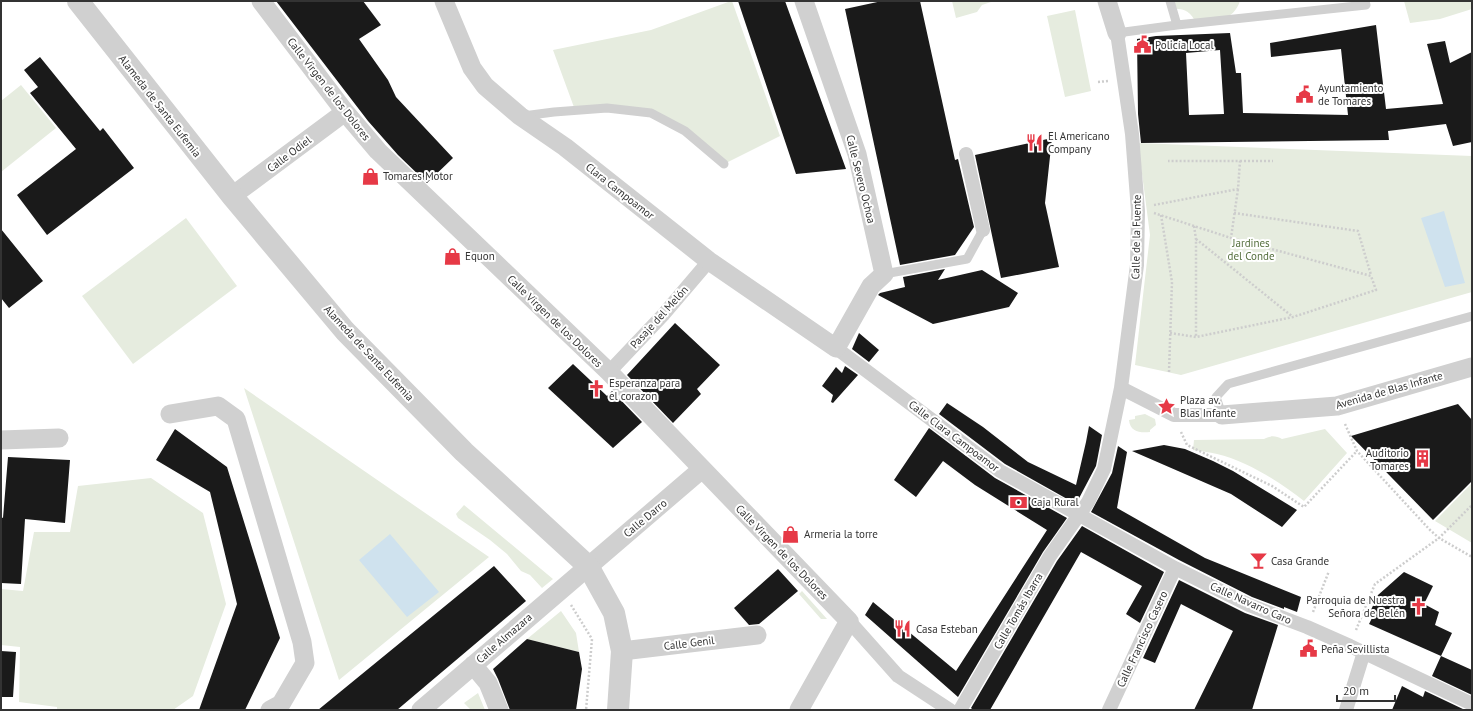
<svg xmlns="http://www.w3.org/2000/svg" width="1473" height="711" font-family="'PT Sans',sans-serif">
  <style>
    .green { fill: #e6ecdf }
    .water { fill: #cfe2ee }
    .building { fill: #1a1a1a; fill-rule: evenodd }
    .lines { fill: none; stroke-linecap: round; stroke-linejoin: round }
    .path { stroke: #cdcdcd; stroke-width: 2.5; stroke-dasharray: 2 2; stroke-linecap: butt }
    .service { stroke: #d0d0d0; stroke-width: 9 }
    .pedestrian { stroke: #d0d0d0; stroke-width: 14 }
    .minor { stroke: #d0d0d0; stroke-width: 19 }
    .tertiary { stroke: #d0d0d0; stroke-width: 22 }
    .labels { text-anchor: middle; stroke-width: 4; stroke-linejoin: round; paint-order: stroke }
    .poi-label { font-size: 11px; fill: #333; stroke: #fff; text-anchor: start }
    .street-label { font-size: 11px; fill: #333; stroke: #fff }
    .park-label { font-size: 11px; fill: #56703f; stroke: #fff }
  </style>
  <rect width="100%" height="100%" fill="#fff"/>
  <path class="green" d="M731 1H732L780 136 724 164 685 131 651 113 575 110 553 50 651 30Z
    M952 1H994L982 5 977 12 956 18Z
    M1170 1H1240C1233 22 1215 20 1196 23 1191 12 1184 8 1172 9Z
    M1404 1H1472V9L1440 19 1410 23Z
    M1075 10 1091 91 1065 97 1047 16Z
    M21 85 56 128 1 172V101Z
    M1138 143 1472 156V292L1181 375 1135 365 1150 235Z
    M186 218 237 286 133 364 82 296Z
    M244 388 489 557 339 680Z
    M1145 414 1155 419 1156 425 1150 430V432C1140 433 1130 432 1129 420L1135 419V416Z
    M1325 429 1347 453 1304 501C1280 482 1247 461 1217 454 1209 452 1201 451 1193 450L1194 440 1264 439C1271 435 1276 436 1282 439Z
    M151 478 203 513 226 604 193 696 173 710H57V707L19 702 20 647 1 645V589L23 591 34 532H70L78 486Z
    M1472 483V543L1435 521Z
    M464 505 553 579 542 588 530 575 521 571 507 554 490 540 458 518 456 514Z
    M802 591 827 619H821L799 594Z
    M561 611 576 633 579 652 527 639Z
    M478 693 485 710H471L464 703Z"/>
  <path class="water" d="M1444 211 1465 283 1445 287 1421 218Z
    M390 534 439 592 407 617 359 560Z"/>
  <path class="building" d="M276 1H363L381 25 359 39 388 80 396 97 453 158 427 183 398 155 368 121Z
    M738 1H785L846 169 796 174Z
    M882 1H920L955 160 958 159 974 227 955 255 900 265 845 9Z
    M1376 25 1386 109 1443 104 1427 44 1445 41 1450 63 1472 52V142L1453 146 1446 124 1388 131 1389 140 1141 143 1138 114 1137 39 1156 36 1230 33 1236 73H1241L1243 113 1348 115 1341 49 1271 57 1270 43ZM1220 50 1224 114 1189 115 1186 53Z
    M40 57 100 131 103 128 134 168 47 235 17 195 76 149 30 93 38 87 24 70Z
    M1052 138 1045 203 1059 267 1001 278 975 155Z
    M1 229 43 281 9 308 1 298Z
    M945 269 938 280 982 270 1018 293 1009 307 933 324 878 295 880 293 905 287 903 277Z
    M675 323 720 365 697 389 701 394 673 423 627 375Z
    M859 333 879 350 869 362 852 349Z
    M573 364 607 396 612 391 642 422 613 448 548 388Z
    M845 366 858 375 833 403 831 402 833 395 822 386 836 367 842 373Z
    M947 403 983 427 1028 462 1076 485 1086 442 1089 426 1102 435 1096 466 1076 504 1005 464 939 414Z
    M1458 404 1472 420V481L1433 520 1351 436Z
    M929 428 995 478 1067 518 1043 552 958 697 865 615 873 602 956 671 1047 530 975 485 943 461 916 497 894 480Z
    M175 429 227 467 280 638 245 710H199L237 604 210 492 156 460Z
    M1164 445 1185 449 1213 461 1233 471 1297 510 1282 527 1231 494 1132 451Z
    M1118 446 1127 452 1117 508 1205 558 1301 597 1297 612 1284 607V609L1252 597 1179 560 1091 512 1112 473Z
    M8 457 70 460 65 523 25 519 21 584 1 583V517L3 518Z
    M1082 526 1164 572 1140 623 1126 614 1142 586 1081 552 990 710H973L971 708 1057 561Z
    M494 566 526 601 397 710H318Z
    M778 569 798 591 759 624 749 625 734 608Z
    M1404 572 1433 586 1424 604 1439 612 1435 625 1452 633 1441 656 1369 624 1374 614 1370 612 1378 595Z
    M1179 580 1245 613 1278 625 1252 710H1194L1233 631 1181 604 1155 663 1143 658Z
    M527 639 579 652 582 669 576 710H510L498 679 493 669Z
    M1 651 16 652 13 697H1Z
    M1441 656 1472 670V695L1432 676Z
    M1402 686 1423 697 1425 691 1465 710H1392Z"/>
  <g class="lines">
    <path class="path" d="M1098 82 1108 81
      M1240 161H1273
      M1154 205 1238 189 1240 161H1168
      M1154 213 1231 238 1238 189
      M1234 213 1358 231 1371 275
      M1161 215 1172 282 1169 372
      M1194 226 1196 239V337
      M1196 239 1293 317
      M1170 333 1196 337 1293 317 1376 290 1371 276 1231 238
      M1345 424 1357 451 1430 530 1439 538 1472 557
      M1181 432 1187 445 1272 486 1304 507 1357 451
      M571 605 592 639 586 710
      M1313 612 1329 571
      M1356 630 1375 584 1439 538 1472 505"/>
    <path class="service" d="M1170 1 1177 25
      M1117 33 1177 25 1366 5 1365 1
      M523 116 554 112 607 108 651 113 685 131 724 164
      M884 274 967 259 983 230
      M1222 415 1216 397 1228 384 1472 316"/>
    <path class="pedestrian" d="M966 154 983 230
      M836 348 1000 471 1175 568 1249 605 1307 627 1350 646 1472 704
      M609 372 663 315 709 261
      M1121 388 1174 415H1222
      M849 621 898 676 950 710
      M960 710 1050 556 1088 502 1104 469 1121 388 1137 265 1138 211 1132 134 1117 33
      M1109 710 1175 568
      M1346 710 1364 652"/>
    <path class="minor" d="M261 1 345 112 378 151 609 372 849 621 799 710
      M444 1 472 68 485 86 520 116 565 147 709 261 836 348 871 286 884 274 857 154 804 1
      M1107 1 1117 33
      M232 196 345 112
      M170 414 218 406 236 419 302 642 305 663 281 704 270 710
      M1222 415 1337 406 1472 367
      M1 440 59 438
      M622 651 757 635
      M473 665 488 683 499 710
      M421 710 702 469"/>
    <path class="tertiary" d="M78 1 232 196 345 331 464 452 588 566 614 613 622 651 618 710"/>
  </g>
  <defs>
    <symbol id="civic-bare" viewBox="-9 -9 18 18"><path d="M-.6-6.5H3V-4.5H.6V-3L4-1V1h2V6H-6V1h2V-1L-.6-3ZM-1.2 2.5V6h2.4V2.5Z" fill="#e63946" stroke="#fff" stroke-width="2.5" paint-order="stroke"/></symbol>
    <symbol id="restaurant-bare" viewBox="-9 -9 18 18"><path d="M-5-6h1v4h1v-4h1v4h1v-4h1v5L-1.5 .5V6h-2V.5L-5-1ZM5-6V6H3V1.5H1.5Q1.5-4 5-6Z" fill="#e63946" stroke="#fff" stroke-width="2.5" paint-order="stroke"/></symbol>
    <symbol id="shop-bare" viewBox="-9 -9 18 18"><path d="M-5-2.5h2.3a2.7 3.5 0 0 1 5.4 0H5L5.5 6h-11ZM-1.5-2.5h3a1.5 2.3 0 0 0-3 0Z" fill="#e63946" stroke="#fff" stroke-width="2.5" paint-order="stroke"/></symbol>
    <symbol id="church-bare" viewBox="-9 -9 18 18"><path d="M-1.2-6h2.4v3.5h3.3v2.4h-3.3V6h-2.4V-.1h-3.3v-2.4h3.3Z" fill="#e63946" stroke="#fff" stroke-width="2.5" paint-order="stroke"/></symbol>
    <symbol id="sight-bare" viewBox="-9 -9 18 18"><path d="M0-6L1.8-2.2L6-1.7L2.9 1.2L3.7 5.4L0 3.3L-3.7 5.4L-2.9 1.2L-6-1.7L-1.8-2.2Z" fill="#e63946" stroke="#fff" stroke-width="2.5" paint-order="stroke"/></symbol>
    <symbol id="building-bare" viewBox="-9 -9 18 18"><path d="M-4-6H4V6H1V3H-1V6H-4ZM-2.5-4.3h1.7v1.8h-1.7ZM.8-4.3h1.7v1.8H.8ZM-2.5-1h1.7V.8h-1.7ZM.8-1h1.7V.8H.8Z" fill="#e63946" stroke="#fff" stroke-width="2.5" paint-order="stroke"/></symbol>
    <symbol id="bank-bare" viewBox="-9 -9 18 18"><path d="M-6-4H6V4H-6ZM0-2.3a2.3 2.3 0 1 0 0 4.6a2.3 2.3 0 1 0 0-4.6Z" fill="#e63946" stroke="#fff" stroke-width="2.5" paint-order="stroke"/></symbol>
    <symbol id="bar-bare" viewBox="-9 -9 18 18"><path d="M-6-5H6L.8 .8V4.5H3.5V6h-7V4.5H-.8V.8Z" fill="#e63946" stroke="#fff" stroke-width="2.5" paint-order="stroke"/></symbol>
  </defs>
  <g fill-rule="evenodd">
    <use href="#civic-bare" x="1130" y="32" width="25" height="25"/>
    <use href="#civic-bare" x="1292" y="82" width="25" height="25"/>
    <use href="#restaurant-bare" x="1022" y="130" width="25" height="25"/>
    <use href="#shop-bare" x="358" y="164" width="25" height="25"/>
    <use href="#shop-bare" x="440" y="244" width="25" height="25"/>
    <use href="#church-bare" x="584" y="376" width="25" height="25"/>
    <use href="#sight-bare" x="1154" y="394" width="25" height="25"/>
    <use href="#building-bare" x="1410" y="446" width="25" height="25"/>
    <use href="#bank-bare" x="1006" y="490" width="25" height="25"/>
    <use href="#shop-bare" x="778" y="522" width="25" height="25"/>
    <use href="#bar-bare" x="1246" y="548" width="25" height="25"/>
    <use href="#church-bare" x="1406" y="594" width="25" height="25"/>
    <use href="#restaurant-bare" x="890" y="616" width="25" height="25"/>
    <use href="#civic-bare" x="1296" y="636" width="25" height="25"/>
  </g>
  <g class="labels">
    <g class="poi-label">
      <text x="1155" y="49">Policía Local</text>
      <text x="1318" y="92">Ayuntamiento<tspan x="1318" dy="13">de Tomares</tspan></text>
      <text x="1048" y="140">El Americano<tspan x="1048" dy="13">Company</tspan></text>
      <text x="383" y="180">Tomares Motor</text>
      <text x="465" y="260">Equon</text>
      <text x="609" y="387">Esperanza para<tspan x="609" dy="13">el corazon</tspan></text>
      <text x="1180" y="404">Plaza av.<tspan x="1180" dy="13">Blas Infante</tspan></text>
      <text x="1409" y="457" text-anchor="end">Auditorio<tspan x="1409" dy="13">Tomares</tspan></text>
      <text x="1031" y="506">Caja Rural</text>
      <text x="804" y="538">Armeria la torre</text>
      <text x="1271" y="565">Casa Grande</text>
      <text x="1405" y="604" text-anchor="end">Parroquia de Nuestra<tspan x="1405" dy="13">Señora de Belén</tspan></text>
      <text x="916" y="633">Casa Esteban</text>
      <text x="1321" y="653">Peña Sevillista</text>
    </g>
    <g class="street-label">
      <text transform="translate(329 89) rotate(52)" y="4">Calle Virgen de los Dolores</text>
      <text transform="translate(160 106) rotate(52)" y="4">Alameda de Santa Eufemia</text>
      <text transform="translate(289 154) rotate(-37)" y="4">Calle Odiel</text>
      <text transform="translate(861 179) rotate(76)" y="4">Calle Severo Ochoa</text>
      <text transform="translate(620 191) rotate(38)" y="4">Clara Campoamor</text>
      <text transform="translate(1136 237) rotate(-89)" y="4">Calle de la Fuente</text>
      <text transform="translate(659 317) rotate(-48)" y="4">Pasaje del Melón</text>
      <text transform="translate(555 321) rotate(44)" y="4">Calle Virgen de los Dolores</text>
      <text transform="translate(369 353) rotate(47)" y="4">Alameda de Santa Eufemia</text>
      <text transform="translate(1389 390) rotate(-16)" y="4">Avenida de Blas Infante</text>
      <text transform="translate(954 436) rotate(37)" y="4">Calle Clara Campoamor</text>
      <text transform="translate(645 518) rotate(-40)" y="4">Calle Darro</text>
      <text transform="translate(782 552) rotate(46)" y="4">Calle Virgen de los Dolores</text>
      <text transform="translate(1251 603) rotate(24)" y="4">Calle Navarro Caro</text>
      <text transform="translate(1018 611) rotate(-60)" y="4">Calle Tomás Ibarra</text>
      <text transform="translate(504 638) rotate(-41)" y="4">Calle Almazara</text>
      <text transform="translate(1142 639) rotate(-65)" y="4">Calle Francisco Casero</text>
      <text transform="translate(689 643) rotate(-7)" y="4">Calle Genil</text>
    </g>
    <g class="park-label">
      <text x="1251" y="247">Jardines<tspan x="1251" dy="13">del Conde</tspan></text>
    </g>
  </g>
  <rect width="1473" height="711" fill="none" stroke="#333333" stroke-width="4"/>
  <path d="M1337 695v6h58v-6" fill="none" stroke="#333333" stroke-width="2"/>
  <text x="1343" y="695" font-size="12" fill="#333333" stroke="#ffffff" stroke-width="3" paint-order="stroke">20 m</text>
</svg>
